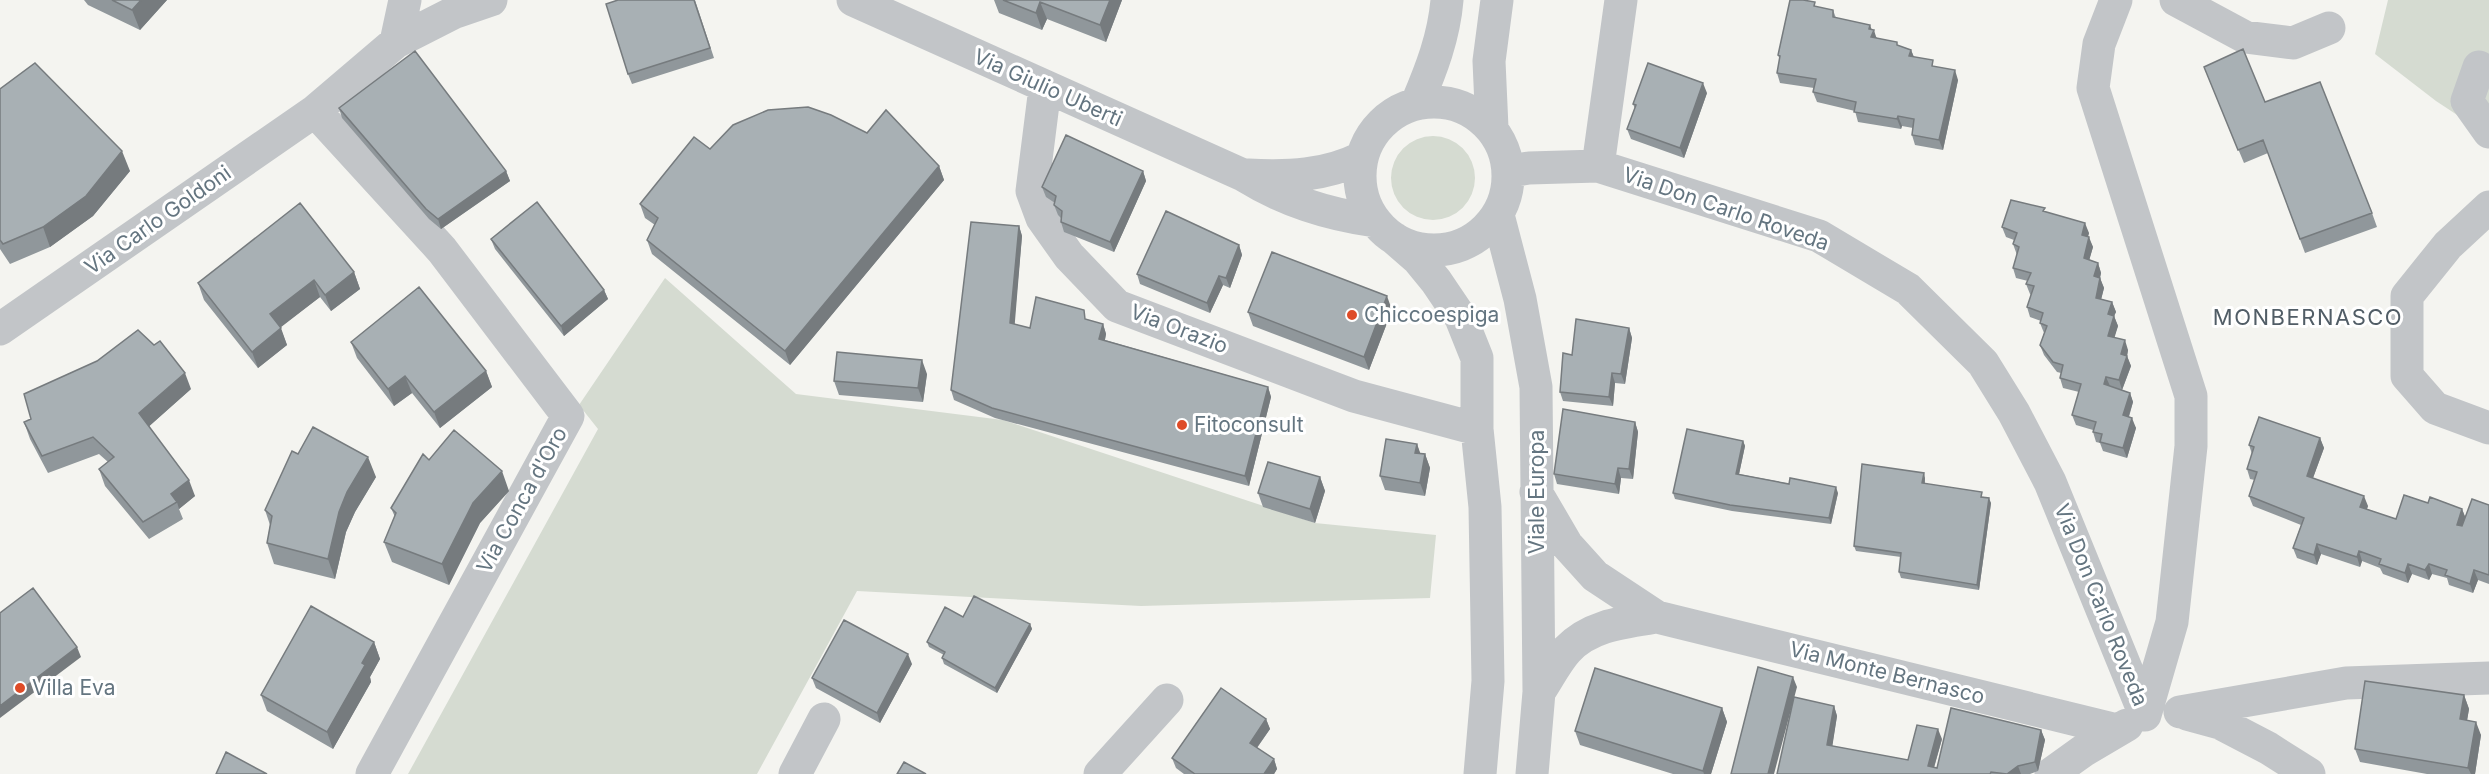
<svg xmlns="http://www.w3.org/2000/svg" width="2489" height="774" font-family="Inter,sans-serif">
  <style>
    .green { fill: #d5dbd1 }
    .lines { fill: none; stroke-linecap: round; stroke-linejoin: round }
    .minor { stroke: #c2c5c8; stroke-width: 33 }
    .wall { fill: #90979b }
    .shaded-wall { fill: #767b7e }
    .building { fill: #a8b0b4; stroke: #767b7e; stroke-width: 1.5 }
    .poi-dot { fill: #de4b27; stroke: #fff; stroke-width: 2 }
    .labels { text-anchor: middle; stroke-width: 6; stroke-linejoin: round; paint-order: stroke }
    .street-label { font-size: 21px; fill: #647580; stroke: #fff }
    .poi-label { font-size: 21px; fill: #647580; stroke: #fff; text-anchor: start }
    .neighbourhood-label { font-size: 22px; letter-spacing: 1.5px; fill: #515d66; stroke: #fff }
  </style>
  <rect width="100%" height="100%" fill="#f4f4f0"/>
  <path class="green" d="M2388 0H2489V136L2436 101 2375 54Z
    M1391 178a42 42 0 1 1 84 0a42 42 0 1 1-84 0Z
    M665 278 796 394 1003 420 1315 523 1436 535 1430 598 1141 606 857 591 757 774H408L598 429 579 405Z"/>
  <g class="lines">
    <path class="minor" d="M853 0 1243 175C1285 201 1327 214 1375 221
      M2116 0 2099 44 2093 88 2191 396V446L2172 622 2145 715
      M2176 0 2245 37 2293 43 2329 28
      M396 42 405 0
      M2479 67 2467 101 2489 132
      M1045 88 1032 191 1042 218 1069 256 1117 306 1354 396 1477 429
      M1360 176a74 74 0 1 1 148 0a74 74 0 1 1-148 0Z
      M1417 103C1431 70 1444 37 1447 0
      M315 111 442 250 568 416 372 774
      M1492 128 1489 61 1497 0
      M1598 166 1819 236 1908 289 1983 363 2014 413 2050 482 2145 715
      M1509 171 1529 168 1598 166 1621 0
      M1248 175C1288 177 1325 176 1361 158
      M2489 207 2448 245 2407 296V376L2435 408 2489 428
      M1498 215 1520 299 1536 387 1539 692 1532 774
      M1395 239 1418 259 1436 281 1461 318 1477 358V429L1485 507 1488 681 1480 774
      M0 329 315 111 396 42 453 13 491 0
      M1536 492 1567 545 1595 576 1657 617 2117 730
      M1539 692C1548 679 1556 662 1567 650 1590 625 1625 622 1657 617
      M2180 712 2346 683 2489 678
      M2187 714 2220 723 2268 748 2309 774
      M795 774 824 719
      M1100 774 1167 700
      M2051 774 2083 751 2127 725"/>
  </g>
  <path class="wall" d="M84 0H167L140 30 88 5Z
    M695 0 714 58 632 84 628 74Z
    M994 0H1122L1106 42 1047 19 1042 30 999 13Z
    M1816 7 1833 10 1836 18 1871 30 1877 38 1911 50 1914 57 1935 67 1958 80 1943 150 1915 145 1912 135 1913 128 1902 126 1901 129 1858 122 1855 111 1817 102 1813 92 1814 88 1780 83 1777 73 1780 60 1778 55Z
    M2204 67 2265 102 2372 213 2377 227 2305 253 2268 153 2244 163Z
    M0 89 130 171 93 216 50 247 10 264 0 249Z
    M1707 93 1684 158 1631 139 1627 129 1635 109 1633 104Z
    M339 108 506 171 510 181 441 229 429 219 342 118Z
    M867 133 939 166 944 180 790 365 652 254 647 240 655 225 645 218 640 204 710 149Z
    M1143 171 1146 181 1114 252 1064 232 1061 222V218L1058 215 1054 205 1055 203 1046 197 1042 187Z
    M2047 212 2089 233 2088 237 2093 247 2089 260 2098 263 2101 273 2100 278 2104 288 2101 299 2112 302 2116 312 2114 316 2118 326 2114 337 2128 350 2127 356 2131 366 2122 390 2130 393 2133 402 2129 417 2136 428 2127 458 2103 451 2100 443 2096 442 2093 432V430L2076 425 2072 415 2079 392 2063 388 2060 378 2061 373 2057 372 2044 355 2040 345 2044 333 2040 323 2041 321 2030 317 2027 307 2031 295 2030 294 2026 284 2028 281 2016 278 2013 268 2017 255 2013 244 2014 240 2006 237 2002 227Z
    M1019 226 1022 236 1014 324 1030 328 1088 320 1103 324 1106 334 1105 340 1268 387 1271 397 1249 486 995 418 954 400 951 390Z
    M491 239 604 290 608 299 564 336 495 249Z
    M1239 245 1242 255 1230 288 1223 285 1210 313 1140 284 1137 274Z
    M354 272 360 289 331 311 320 297 280 327 287 345 258 368 204 300 198 283Z
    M1392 310 1369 370 1253 326 1248 312Z
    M1629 328 1632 338 1625 384 1615 383 1613 406 1563 401 1560 392 1572 355Z
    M351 342 486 371 492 387 440 428 412 393 394 406 357 358Z
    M927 374 923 402 839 395 834 381Z
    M191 389 149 426 195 496 179 509 183 519 149 539 105 486 99 469 108 462 99 454 48 473 30 439 24 422Z
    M1635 422 1638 432 1633 479 1621 478 1619 494 1557 484 1554 474Z
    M2320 438 2324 448 2313 478 2368 506 2367 509 2396 519 2428 503 2462 509 2465 517 2489 505V584L2478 580 2473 593 2449 585 2447 578 2432 574 2429 580 2412 574 2408 583 2383 574 2380 568 2362 561 2360 567 2321 554 2317 565 2297 558 2293 548 2301 525 2253 506 2249 496 2255 480 2250 479 2247 469 2252 454 2249 445Z
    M1743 441 1745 446 1739 474 1838 493 1831 524 1732 511 1675 499 1673 493Z
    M1417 444 1420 454H1425L1430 468 1425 496 1385 490 1380 476Z
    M298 454 376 477 355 512 346 532 335 579 274 564 267 543 270 525 265 510Z
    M1320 477 1325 491 1315 523 1263 507 1258 493Z
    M1925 478V484L1984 497 1991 503 1979 590 1901 578 1899 572 1901 557 1856 551 1854 546Z
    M509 491 480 523 449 585 392 562 384 542 395 517 391 508Z
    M963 617 1030 624 1032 629 997 693 944 664 942 658 944 655 929 647 927 642Z
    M374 642 380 659 370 677 371 682 333 749 267 711 261 695Z
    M912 664 880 723 816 688 812 678Z
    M2464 695 2469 709 2467 720 2481 735 2475 774H2427L2360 762 2355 749Z
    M1834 706 1837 716 1832 746 1908 760 1942 739 1934 768H1937L2041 730 2045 740 2038 771 2030 774H1777Z
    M1722 708 1727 722 1711 774H1673L1580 745 1575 731Z
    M1266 719 1270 729 1257 748 1274 759 1277 769 1274 774H1184L1176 768 1172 758Z"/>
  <path class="shaded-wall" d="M141 0H167L140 30 132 10Z
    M1110 0H1122L1106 42 1100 25Z
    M1040 2 1047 19 1042 30 1036 13Z
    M1870 25 1873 33 1874 30 1877 40 1871 37 1869 29Z
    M1911 50 1915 60 1909 56Z
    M1955 70 1958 80 1943 150 1939 140Z
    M1703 83 1707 93 1684 158 1680 148Z
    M1898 116 1902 126 1901 129 1897 119Z
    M122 151 130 171 93 216 50 247 43 227Z
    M939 166 944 180 790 365 785 351Z
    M506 171 510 181 441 229 438 219Z
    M1143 171 1146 181 1114 252 1110 242Z
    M2085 223 2089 233 2085 245 2082 235Z
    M1019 226 1022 236 1014 333 1010 323Z
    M2089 237 2093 247 2087 268 2084 258Z
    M1239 245 1242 255 1230 288 1226 278Z
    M2098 263 2101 273 2098 286 2094 276Z
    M354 272 360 289 331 311 325 295Z
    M1219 276 1223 285 1210 313 1207 303Z
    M2100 278 2104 288 2099 308 2096 298Z
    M314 280 320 297 276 331 270 314Z
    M604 290 608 299 564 336 561 326Z
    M1387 296 1392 310 1369 370 1364 357Z
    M2112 302 2116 312 2114 316 2118 326 2112 346 2108 336V314Z
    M1103 324 1106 334 1103 349 1099 339Z
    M281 328 287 345 258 368 252 352Z
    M1629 328 1632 338 1625 384 1621 374Z
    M2125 340 2128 350 2127 356 2131 366 2122 390 2119 380 2121 354Z
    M922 360 927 374 923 402 918 388Z
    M486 371 492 387 440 428 434 412Z
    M185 373 191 389 145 430 139 413Z
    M1612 373 1615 383 1613 406 1609 397Z
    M405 376 412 393 394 406 388 389Z
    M2106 377 2110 386 2104 384Z
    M1268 387 1271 397 1249 486 1245 476Z
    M2130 393 2133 402 2126 425 2123 415Z
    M2132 418 2136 428 2127 458 2123 448Z
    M1635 422 1638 432 1633 479 1629 469Z
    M2320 438 2324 448 2310 486 2307 476Z
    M1743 441 1745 446 1738 479 1736 474Z
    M1417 444 1422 458 1415 453Z
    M1425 454 1430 468 1425 496 1420 483Z
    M368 457 376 477 355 512 346 532 335 579 328 559 339 512 347 492Z
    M1618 468 1621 478 1619 494 1615 484Z
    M502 471 509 491 480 523 449 585 442 564 473 503Z
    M1924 473 1925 478 1924 488 1922 483Z
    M1320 477 1325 491 1315 523 1310 509Z
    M189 480 195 496 179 509 177 502 171 494Z
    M1836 487 1838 493 1831 524 1829 518Z
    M2364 496 2368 506 2364 516 2360 507Z
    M1989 498 1991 503 1979 590 1977 585Z
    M2462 509 2466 519 2460 534 2457 525Z
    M2317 544 2321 554 2317 565 2314 555Z
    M2359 551 2362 561 2360 567 2357 557Z
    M2408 564 2412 574 2408 583 2405 573Z
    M2429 564 2432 574 2429 580 2425 570Z
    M2474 570 2478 580 2473 593 2470 584Z
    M1030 624 1032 629 997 693 995 688Z
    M374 642 380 659 370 677 371 682 333 749 327 732 362 663Z
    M77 647 81 657 0 718V706Z
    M908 654 912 664 880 723 877 713Z
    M1793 677 1797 687 1774 774H1768Z
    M2464 695 2469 709 2465 733 2460 719Z
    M1834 706 1837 716 1831 755 1827 745Z
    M1722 708 1727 722 1711 774H1704L1703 771Z
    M1266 719 1270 729 1253 753 1250 743Z
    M2476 722 2481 735 2475 774H2471L2468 768Z
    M1938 729 1942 739 1932 774 1928 766Z
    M2041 730 2045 740 2038 771 2035 762Z
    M1274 759 1277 769 1274 774H1264Z
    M2018 766 2021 774H2007Z"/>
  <path class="building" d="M112 0H141L132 10Z
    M618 0H694L710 48 628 74 606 4Z
    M1003 0H1110L1100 25 1040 2 1036 13Z
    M1790 0H1803L1815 2 1814 6 1833 10V17L1870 25 1869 29 1874 30 1871 37 1897 42V45L1911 50 1909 56 1933 60 1932 66 1955 70 1939 140 1912 135 1914 119 1898 116 1897 119 1854 112 1856 102 1813 92 1816 79 1777 73 1780 56 1778 55Z
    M2243 49 2265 102 2320 82 2372 213 2300 239 2263 140 2238 150 2204 67Z
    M415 51 506 171 438 219 426 209 339 108Z
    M35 63 122 151 86 196 43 227 3 244 0 240V89Z
    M1648 63 1703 83 1680 148 1627 129 1636 105 1633 104Z
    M808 107 831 115 867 133 886 110 939 166 785 351 647 240 658 218 640 204 694 137 710 149 733 125 768 110Z
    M1066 135 1143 171 1110 242 1061 222 1062 211 1054 205 1056 196 1042 187Z
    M2011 200 2045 208 2043 211 2085 223 2082 235 2089 237 2084 258 2098 263 2094 276 2100 278 2096 298 2112 302 2108 314 2114 316 2108 336 2125 340 2121 354 2127 356 2119 380 2106 377 2104 384 2130 393 2123 415 2132 418 2123 448 2100 442 2102 434 2093 432 2096 422 2072 415 2081 384 2060 378 2063 365 2053 362 2040 345 2047 326 2040 323 2043 313 2027 307 2034 286 2026 284 2031 273 2013 268 2019 247 2013 244 2017 233 2002 227Z
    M537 202 604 290 561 326 491 239Z
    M300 203 354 272 325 295 314 280 270 314 281 328 252 352 198 283Z
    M1166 211 1239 245 1226 278 1219 276 1207 303 1137 274Z
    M971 222 1019 226 1010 323 1030 328 1036 297 1084 310 1085 319 1103 324 1099 339 1268 387 1245 476 992 408 951 390Z
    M1272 252 1387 296 1364 357 1248 312Z
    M419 287 486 371 434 412 405 376 388 389 351 342Z
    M1576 319 1629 328 1621 374 1612 373 1609 397 1560 392 1563 353 1572 355Z
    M138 330 154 345 160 341 185 373 139 413 189 480 171 494 177 502 143 522 99 469 114 457 93 437 42 456 24 422 31 419 24 394 97 361Z
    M837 352 922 360 918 388 834 381Z
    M1563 409 1635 422 1629 469 1618 468 1615 484 1554 474Z
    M2259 417 2320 438 2307 476 2364 496 2360 507 2396 519 2404 495 2428 503 2430 497 2462 509 2457 525 2462 526 2472 499 2489 505V575L2474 570 2470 584 2445 575 2447 570 2429 564 2425 570 2408 564 2405 573 2379 564 2381 559 2359 551 2357 557 2317 544 2314 555 2293 548 2304 518 2249 496 2257 472 2247 469 2254 447 2249 445Z
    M313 427 368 457 347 492 339 512 328 559 267 543 272 516 265 510 292 451 298 454Z
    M1687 429 1743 441 1736 474 1789 484 1790 478 1836 487 1829 518 1730 505 1673 493Z
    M454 430 502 471 473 503 442 564 384 542 396 513 391 508 423 454 429 460Z
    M1386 439 1417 444 1415 453 1425 454 1420 483 1380 476Z
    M1268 462 1320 477 1310 509 1258 493Z
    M1862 464 1924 473 1922 483 1982 492 1981 497 1989 498 1977 585 1899 572 1901 553 1854 546Z
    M33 588 77 647 0 706V613Z
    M974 596 1030 624 995 688 942 658 945 652 927 642 945 607 963 617Z
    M311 606 374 642 362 663 365 665 327 732 261 695Z
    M844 620 908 654 877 713 812 678Z
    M1758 667 1793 677 1768 774H1731Z
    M1595 668 1722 708 1703 771 1575 731Z
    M2365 681 2464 695 2460 719 2476 722 2468 768 2355 749Z
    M1221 688 1266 719 1250 743 1274 759 1264 774H1195L1172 758Z
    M1794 697 1834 706 1827 745 1908 760 1917 725 1938 729 1928 766 1937 768 1951 708 2041 730 2035 762 2018 766 2007 774 1991 772 1990 774H1777Z
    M226 752 267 774H216Z
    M904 762 926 774H897Z"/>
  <g class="poi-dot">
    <circle cx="1352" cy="315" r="6"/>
    <circle cx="1182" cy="425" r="6"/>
    <circle cx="20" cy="688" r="6"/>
  </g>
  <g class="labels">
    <g class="street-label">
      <text transform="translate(1048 88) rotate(24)" y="7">Via Giulio Uberti</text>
      <text transform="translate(1726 209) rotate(19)" y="7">Via Don Carlo Roveda</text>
      <text transform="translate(158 220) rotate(-35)" y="7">Via Carlo Goldoni</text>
      <text transform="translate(1179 329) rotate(21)" y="7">Via Orazio</text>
      <text transform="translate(1537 492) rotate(-90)" y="7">Viale Europa</text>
      <text transform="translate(522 500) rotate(-61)" y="7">Via Conca d'Oro</text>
      <text transform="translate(2101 605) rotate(68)" y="7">Via Don Carlo Roveda</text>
      <text transform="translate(1887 673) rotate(14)" y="7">Via Monte Bernasco</text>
    </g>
    <g class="poi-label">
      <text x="1364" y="322">Chiccoespiga</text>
      <text x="1194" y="432">Fitoconsult</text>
      <text x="32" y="695">Villa Eva</text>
    </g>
    <g class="neighbourhood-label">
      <text x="2308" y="325">MONBERNASCO</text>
    </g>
  </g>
</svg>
